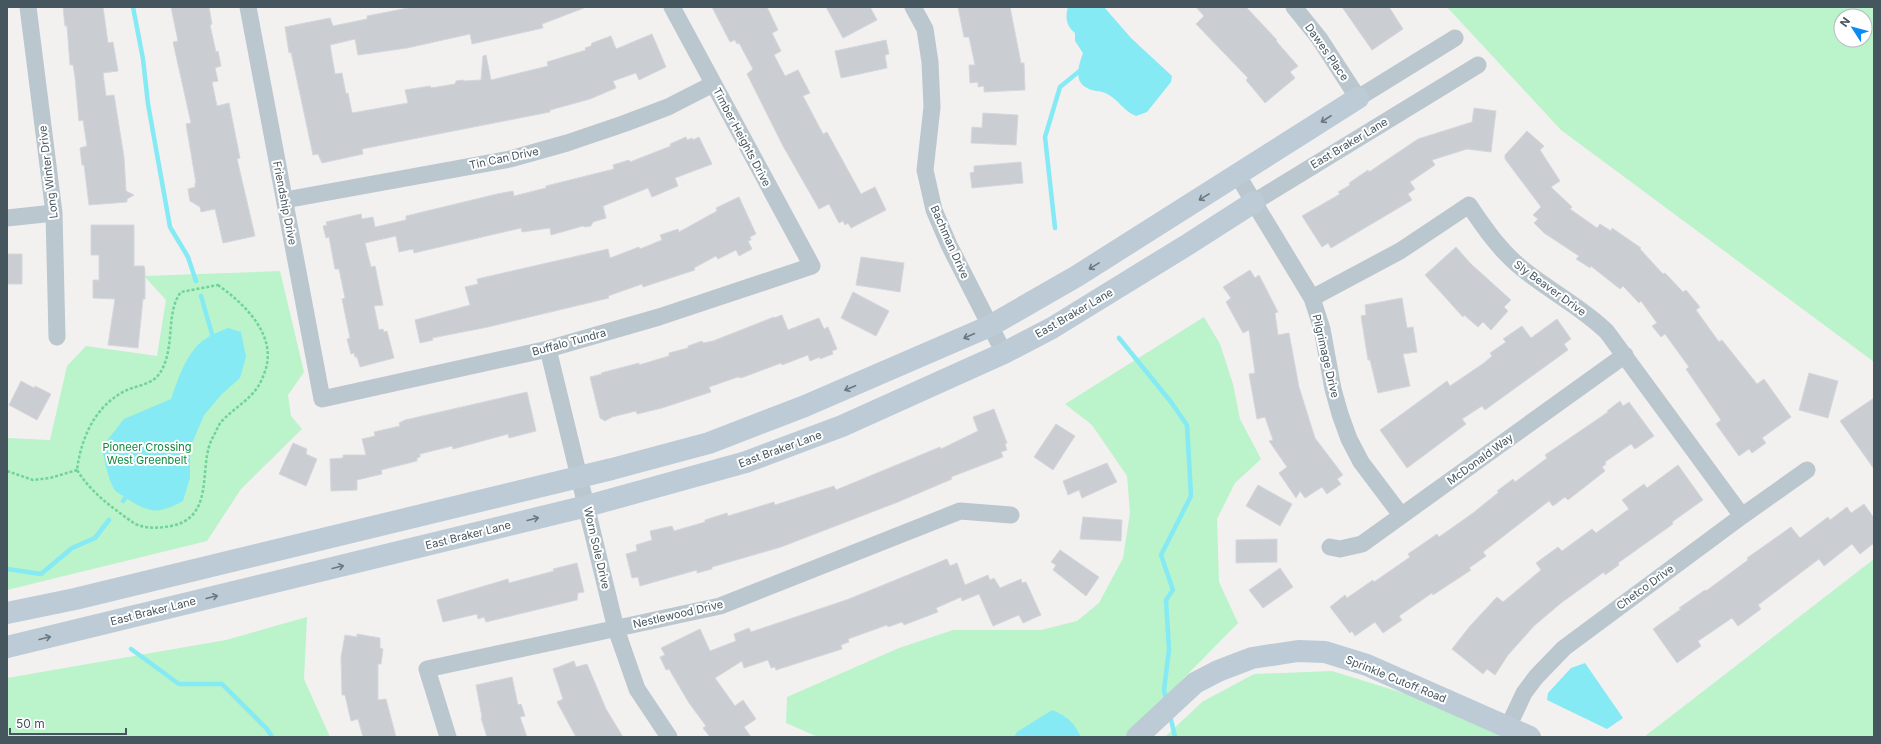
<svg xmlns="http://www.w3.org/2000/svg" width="1881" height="744" font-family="Inter,sans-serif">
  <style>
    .green { fill: #bbf3ca; fill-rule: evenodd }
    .water { fill: #85eaf3 }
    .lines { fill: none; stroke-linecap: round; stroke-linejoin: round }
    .stream { stroke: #85eaf3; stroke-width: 4.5 }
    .building { fill: #caced3; stroke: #d4d7dc }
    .path { stroke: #70d497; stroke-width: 2.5; stroke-dasharray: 3 2; stroke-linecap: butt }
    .street { stroke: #bac7ce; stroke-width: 17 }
    .secondary { stroke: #bccbd5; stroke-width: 22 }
    .oneway { stroke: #697982 }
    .labels { text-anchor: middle; stroke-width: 4; stroke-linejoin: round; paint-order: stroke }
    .street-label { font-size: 11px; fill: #46565f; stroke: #fff }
    .park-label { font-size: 11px; fill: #0f883d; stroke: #fff }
  </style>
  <rect width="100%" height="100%" fill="#f3f0f0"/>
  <path class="green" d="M1447 7H1874V362L1561 130ZM1841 16H1865V40H1841Z
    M280 271 304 372 288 395 291 416 302 429 241 489 207 541 7 590V438L50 440 67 366 86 346 157 356 166 300 144 276Z
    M1204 317 1220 344 1233 384 1240 419 1261 459 1235 483 1217 519 1219 582 1238 623 1126 737H818L786 723 787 697 899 648 953 630H1041L1077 621 1099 603 1123 558 1130 513 1127 476 1092 425 1065 404Z
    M1874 559V737H1644Z
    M307 617 304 679 330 737H7V678L226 640Z
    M1332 671 1545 737H1165L1202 702 1254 674Z"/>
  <path class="water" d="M1068 7H1104L1131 38 1172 76 1171 82 1147 112 1136 116C1122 110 1121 102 1109 95 1102 90 1096 92 1089 89 1072 82 1079 65 1083 53L1075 41V33C1066 26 1065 17 1068 7Z
    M228 328 241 332 246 357 240 378 222 394 204 415 190 448V478L183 501C159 514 150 514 126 498 122 495 116 492 114 489 107 476 105 461 102 447L124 419 171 399C178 379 187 351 205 339 212 334 221 331 228 328Z
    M1585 663 1623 718 1607 729 1547 700 1548 693 1571 668Z
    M1052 710C1068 717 1073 721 1081 737H1014L1017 732Z"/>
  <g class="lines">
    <path class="stream" d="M133 7 143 59 148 104 170 227 188 257 196 281
      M1055 228 1045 137 1060 87 1082 69
      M201 296 214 341
      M1119 338 1171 402 1187 425 1191 496 1161 555 1173 590 1166 600 1169 650 1164 690 1166 700
      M123 501 129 493
      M7 569 41 574 72 548 95 538 109 520
      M131 649 179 684H222L267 729 272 737
      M1170 715 1175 737"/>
  </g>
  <path class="building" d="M63 7H103L108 43 113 42 118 71 103 73 106 96 114 95 124 157 126 191 134 195 127 199V202L89 205 84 165H82L80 148 87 146 83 120 79 121 75 77 73 65H70L67 26H65Z
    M171 7H209L212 24 210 25 216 52 218 51 221 66 215 68 218 81 212 82 217 106 229 103 240 158 237 159 255 236 223 243 215 209 201 212 200 207 190 201 188 189 195 187V183H196L186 124 191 123 173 42 178 41Z
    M413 7H583L584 8 542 24 543 28 472 44 470 34 407 48 358 55 355 39 330 45 335 74 342 73 346 94 348 93 352 113 408 103 405 90 430 86 431 88 455 84 456 81 463 80 464 81 481 80 483 56 486 55 491 80 548 66 547 62 586 50 585 48 591 46 592 43 611 36 616 49 652 34 666 67 639 80 636 73 613 81 616 88 590 99 550 110V112L362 149 363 154 322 163 318 154 313 155 291 52 289 53 285 27 330 18 333 26 367 19V16Z
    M712 7H767L778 30 772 33 781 51 774 55 785 76 798 70 810 93 803 96 823 134 827 132 861 194 875 187 886 210 851 228 848 223 845 225 843 221 839 223 829 204 819 209 783 146 747 74 753 69 739 43 737 44 735 40 730 42Z
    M826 7H870L877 20 843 38Z
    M958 7H1010L1021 63H1024L1025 90 984 92V86L978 87V82L970 83 969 65H975L969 37H964Z
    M1196 7H1246L1277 40 1276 41 1298 66 1290 72 1295 78 1265 103 1246 80 1248 78 1196 24 1204 16Z
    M1342 7H1389L1403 29 1372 50Z
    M886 40 889 54 885 55 887 68 841 78 835 51Z
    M1474 108 1496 111 1491 152 1467 149 1432 160 1435 165 1410 182 1415 189 1408 194 1412 200 1331 248 1328 243 1322 247 1302 216 1340 194 1338 192 1350 185 1349 183 1368 170 1369 172 1418 139 1472 122Z
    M983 113 1018 115 1016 145 971 143 972 127 982 128Z
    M1527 131 1544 146 1540 150 1560 181 1551 187 1572 207 1570 209 1597 228 1600 224 1611 231 1612 228 1641 248 1640 249 1663 274 1665 273 1683 292 1686 290 1700 307 1696 310 1719 342 1722 340 1757 384 1764 379 1791 417 1762 438 1766 443 1752 453 1749 449 1739 456 1716 424 1721 420 1686 369 1689 367 1665 334 1661 337 1652 326 1657 323 1641 301 1639 303 1623 286 1620 289 1591 266 1590 268 1576 259 1579 256 1544 233 1534 223 1538 219 1533 215 1541 207 1505 159V155Z
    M686 137 687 140 692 138 693 140 699 137 712 164 675 178 678 186 652 197 648 188 603 206 606 218 593 222 591 226 585 227 583 226 551 235 550 228 522 232 521 228 414 253 413 249 399 252 396 236 365 243 371 267 375 266 383 305 374 306 379 330 383 329 384 332 387 331 394 358 360 367 357 357H355L354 353 351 354 347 339 350 338 342 299 345 298 339 269H335L329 237 326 238 323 226 327 225 326 222 361 214 362 219 373 217 375 227 406 220V216L497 194 513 191 514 196 546 188V186L614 169 613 165 629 160 630 162 671 146 670 144Z
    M1021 162 1023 183 972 188 970 173 974 172V166Z
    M739 197 756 234 750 237 751 240 748 241 752 249 739 256 736 250 718 259 716 256 694 268 695 270 643 287 642 284 608 296 609 298 488 327 432 338 433 340 420 343 415 320 470 305 465 287 478 284 477 279 608 249 610 258 639 247 640 249 662 240 660 235 678 229 679 232 717 211 716 208Z
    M91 225H134V266H144L145 270V299H143L138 348 108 345 115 299 93 298V280H99V255H91Z
    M1456 247 1471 264 1511 300 1504 307 1508 311 1491 330 1483 322 1478 327 1464 315 1463 317 1425 275Z
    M7 254H22V284H7Z
    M861 257 904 263 900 292 856 285Z
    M1250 270 1255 278 1259 275 1278 312 1275 313 1278 335 1289 333 1299 387 1315 438 1343 475 1337 479 1341 484 1327 494 1322 487 1305 498 1300 491 1296 498 1279 473 1287 467 1269 441 1273 440 1265 417 1257 419 1249 374 1255 373 1249 330 1243 333 1226 302 1231 298 1223 287Z
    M853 292 889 311 876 336 841 318Z
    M1402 298 1407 328 1413 327 1417 352 1403 354 1410 386 1378 393 1370 360H1368L1361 316 1366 315 1365 305Z
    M782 315 788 330 819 318 824 329 828 327 837 349 832 351 833 354 820 359V357L810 361 808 355 782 365 781 363 741 378 738 377 709 387 711 392 662 408 637 414 636 411 612 417 605 421 600 418 590 377 602 374 601 373 639 363V365L669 356V353L688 348V346L702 341 703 343 713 341 774 317V318Z
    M1557 319 1571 339 1564 344 1568 350 1485 410 1482 406 1462 419 1466 424 1407 468 1380 430 1447 381 1450 386 1484 363 1492 356 1490 353 1506 342 1503 339 1522 326 1531 338Z
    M1809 373 1838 381 1828 418 1799 410Z
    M21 381 34 388 35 386 51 394 37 420 9 405Z
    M527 392 536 431 509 438 508 434 453 449 452 446 420 454V457L417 458V461L381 470 382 474 357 480V490L331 491 330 459 343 458V455H366L362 439 375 436 374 432 400 426 399 423 405 420Z
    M1874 398V469L1840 421Z
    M1620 401 1623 406 1629 402 1654 436 1635 449 1631 444 1605 462 1606 464 1602 467 1605 471 1568 500 1565 497 1553 506 1549 501 1483 552 1486 556 1469 568 1471 570 1433 595 1432 593 1399 616 1402 620 1383 633 1375 622 1355 636 1352 631 1350 633 1330 607 1345 595 1347 598 1373 580 1374 582 1410 557 1408 554 1421 545 1437 534 1439 537 1473 513 1499 492 1497 491 1513 479 1515 482 1547 458 1545 455 1608 412 1607 411Z
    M994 409 1007 443 1005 444 1007 450 1001 452 1003 457 951 477 952 479 898 502 781 547 712 567V569L697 573V570L640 586 638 577 632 578 626 554 637 551 636 545 652 540 650 531 672 526 674 531 705 522V520L727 513 728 516 774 502 775 505 834 486 836 490 940 447 941 449 978 431 973 417Z
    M1056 424 1075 436 1053 470 1034 457Z
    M293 443 307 449 306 454 317 459 306 486 279 474Z
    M1107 463 1117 482 1082 498 1079 490 1068 495 1063 481Z
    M1678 465 1703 500 1672 522 1673 524 1618 563 1619 565 1605 575 1604 572 1561 603 1534 626 1508 655 1495 675 1487 669 1483 674 1452 649 1470 626 1497 597 1503 602 1541 570 1536 563 1558 547 1562 551 1592 529 1596 533 1629 509 1622 500 1644 484 1647 488Z
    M1258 485 1292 504 1280 526 1246 506Z
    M1864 504 1874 518V543L1860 554 1852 544 1824 566 1819 559 1758 605 1761 609 1738 626 1732 618 1698 641 1701 646 1677 663 1653 629 1681 609 1679 608 1705 590 1706 591 1748 560 1747 558 1791 527 1800 538 1828 517 1830 520 1847 507 1851 513Z
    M1083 517 1122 520 1121 541 1080 539Z
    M1277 539V562L1236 563V540Z
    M1060 550 1099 577 1086 596 1053 570 1056 565 1051 562Z
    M947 559 950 566 957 563 965 585 988 575 990 580 994 578 1000 588 1021 579 1022 583 1026 582 1041 615 1023 623 1019 615 993 626 979 594 962 601 961 597 936 608 938 612 904 625 902 622 888 627 887 625 848 639 849 642 841 645 842 649 776 670 775 667 771 668 768 660 744 668 742 661 715 678 735 706 743 700 756 719 744 727 751 737H710L703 728 706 726 689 703 669 669 666 670 660 657 665 655 661 648 700 629 710 651 736 641 734 634 749 628 751 632 849 599Z
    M577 563 584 592 578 593 577 600 486 622 484 617 478 619 477 614 443 622 437 600 508 579 509 583 554 571 553 569Z
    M1280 568 1293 587 1263 608 1249 590Z
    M357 634 380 638V648L383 649 381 664H378V700L386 699 396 737H363L358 719 351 721 345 695H342L341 657 345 635 357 637Z
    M574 661 576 667 587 664 606 709 623 737H576L557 702 563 699 553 669Z
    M512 677 518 705 521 704 525 716 520 717 527 737H487L481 718 482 717 476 685Z"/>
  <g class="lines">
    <path class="path" d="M218 285C246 305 279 337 264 374 262 379 260 384 257 388 248 401 233 409 222 421 218 425 216 432 213 437 197 465 217 517 171 526 159 528 147 529 135 524 113 508 92 494 77 470 81 438 95 406 125 391 137 385 152 385 160 373 176 348 165 312 181 292Z
      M7 471 33 480 50 478 77 470"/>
    <path class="street" d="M28 7 54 213 57 337
      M248 7 322 399 548 349 659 317 812 266 672 7
      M913 7 925 29 930 62 932 107 925 170 934 210 949 245 1004 353
      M1294 7 1319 38 1358 98 1455 38
      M1238 176 1312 298 1322 329 1333 389 1340 414 1349 439 1361 462 1401 515
      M285 200 510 159 567 143 623 124 668 107 713 84
      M1254 202 1478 65
      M7 218 54 213
      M1312 298 1400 251 1469 205C1485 229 1501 252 1524 270 1551 292 1583 308 1607 332L1742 516
      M548 349 616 629 637 689 669 737
      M1330 547 1340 549 1362 544 1625 355
      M1508 727 1524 693 1536 677 1564 648 1742 516 1807 470
      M448 737 427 669 720 606 960 511 1011 515"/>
    <path class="secondary" d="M7 613 75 599 612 469 709 443 805 406 990 326 1077 276 1358 98
      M7 647 587 506 746 462 842 426 1004 353 1052 328 1187 245 1254 202
      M1137 737 1195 683 1218 671 1252 658 1298 651 1325 652 1367 665 1530 737"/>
  </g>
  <defs><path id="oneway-shaft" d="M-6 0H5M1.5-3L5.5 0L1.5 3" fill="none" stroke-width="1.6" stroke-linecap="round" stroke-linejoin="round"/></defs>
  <g class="oneway">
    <use href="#oneway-shaft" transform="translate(1326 119) rotate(147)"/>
    <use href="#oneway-shaft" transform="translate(1204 197) rotate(148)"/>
    <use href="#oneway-shaft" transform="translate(1094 266) rotate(148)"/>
    <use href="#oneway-shaft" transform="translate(969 336) rotate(156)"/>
    <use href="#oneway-shaft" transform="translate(850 388) rotate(157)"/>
    <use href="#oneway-shaft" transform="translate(533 519) rotate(-14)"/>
    <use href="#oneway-shaft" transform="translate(338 567) rotate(-14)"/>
    <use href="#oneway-shaft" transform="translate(212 597) rotate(-14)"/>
    <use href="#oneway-shaft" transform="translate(45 638) rotate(-14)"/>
  </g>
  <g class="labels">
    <g class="street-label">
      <text transform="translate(1327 52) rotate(55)" y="4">Dawes Place</text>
      <text transform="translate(742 137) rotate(62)" y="4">Timber Heights Drive</text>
      <text transform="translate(1349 143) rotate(-31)" y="4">East Braker Lane</text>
      <text transform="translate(504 158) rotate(-12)" y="4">Tin Can Drive</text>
      <text transform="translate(48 172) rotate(-97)" y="4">Long Winter Drive</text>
      <text transform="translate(285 203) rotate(79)" y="4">Friendship Drive</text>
      <text transform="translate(950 242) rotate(66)" y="4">Bachman Drive</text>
      <text transform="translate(1550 288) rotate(36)" y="4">Sly Beaver Drive</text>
      <text transform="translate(1074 313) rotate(-30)" y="4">East Braker Lane</text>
      <text transform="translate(569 342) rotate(-15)" y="4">Buffalo Tundra</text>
      <text transform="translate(1326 356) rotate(77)" y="4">Pilgrimage Drive</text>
      <text transform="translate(780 449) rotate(-20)" y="4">East Braker Lane</text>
      <text transform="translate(1480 459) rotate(-36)" y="4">McDonald Way</text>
      <text transform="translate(468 535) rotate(-14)" y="4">East Braker Lane</text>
      <text transform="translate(597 548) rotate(77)" y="4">Worn Sole Drive</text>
      <text transform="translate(1645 587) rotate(-36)" y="4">Chetco Drive</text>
      <text transform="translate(153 611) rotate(-14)" y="4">East Braker Lane</text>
      <text transform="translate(678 614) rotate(-13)" y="4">Nestlewood Drive</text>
      <text transform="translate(1396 679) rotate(22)" y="4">Sprinkle Cutoff Road</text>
    </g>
    <g class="park-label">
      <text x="147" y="451">Pioneer Crossing<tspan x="147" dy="13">West Greenbelt</tspan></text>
    </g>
  </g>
  <rect width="1881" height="744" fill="none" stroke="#46565f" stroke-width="16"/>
  <g transform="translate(1853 28) rotate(306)"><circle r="19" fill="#ffffff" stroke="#b5bbbf"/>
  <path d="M0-3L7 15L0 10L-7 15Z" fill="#0a8bf3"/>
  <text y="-6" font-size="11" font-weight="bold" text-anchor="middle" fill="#46565f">N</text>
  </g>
  <path d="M10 728v6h116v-6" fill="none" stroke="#46565f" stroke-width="2"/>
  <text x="16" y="728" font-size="12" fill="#46565f" stroke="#ffffff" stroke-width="3" paint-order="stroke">50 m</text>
</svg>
